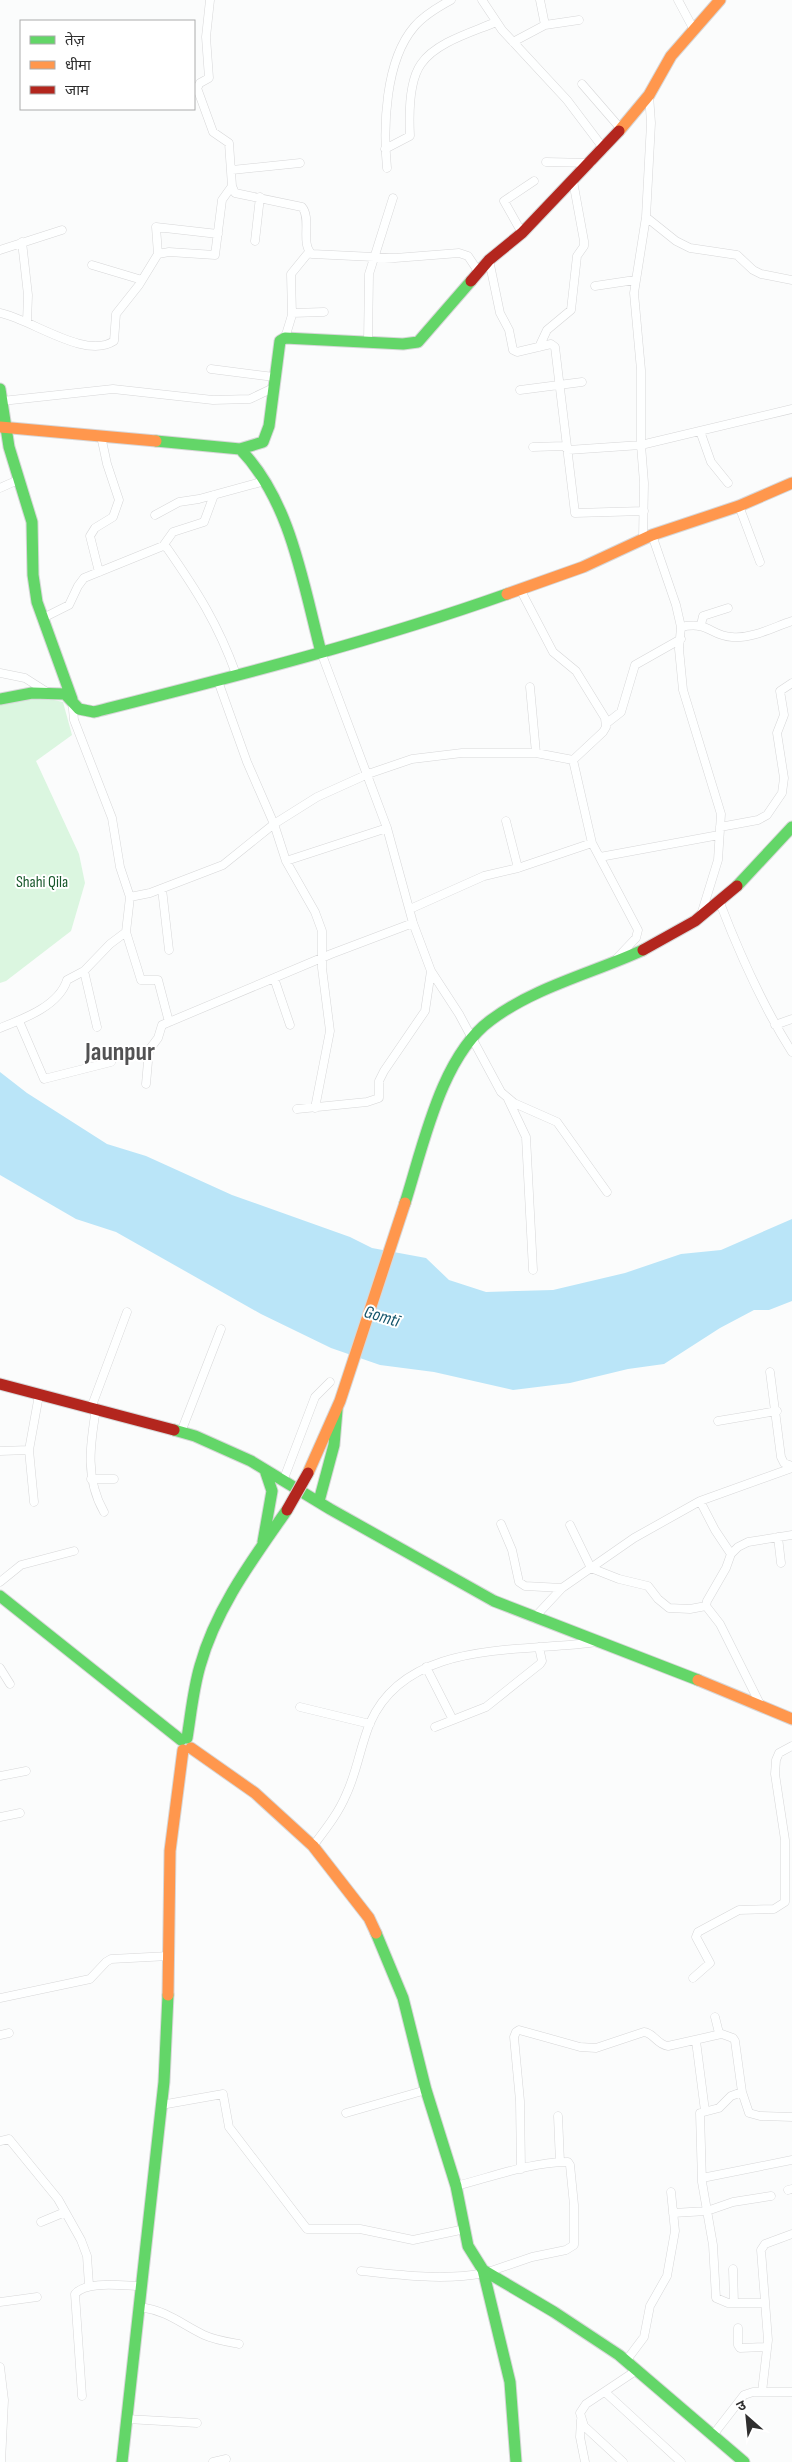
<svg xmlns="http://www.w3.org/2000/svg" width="792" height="2462" font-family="'Sofia Sans Condensed','Noto Sans Devanagari',sans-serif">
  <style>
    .green { fill: #dbf6e0 }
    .water { fill: #bae5f8 }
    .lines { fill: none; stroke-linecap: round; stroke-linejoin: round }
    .street-casing { stroke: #d7d7d8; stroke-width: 9 }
    .fast-casing { stroke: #d7d7d8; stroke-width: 13 }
    .slow-casing { stroke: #d7d7d8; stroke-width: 13 }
    .jam-casing { stroke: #d7d7d8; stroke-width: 13 }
    .street { stroke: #feffff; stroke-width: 8 }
    .fast { stroke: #63d668; stroke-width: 11 }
    .slow { stroke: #ff974d; stroke-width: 11 }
    .jam { stroke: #b3261e; stroke-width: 11 }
    .jam-bridge-casing { stroke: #d7d7d8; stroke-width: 13; stroke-linecap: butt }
    .jam-bridge { stroke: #b3261e; stroke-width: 11 }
    .labels { text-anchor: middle; stroke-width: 4; stroke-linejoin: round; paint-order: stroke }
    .park-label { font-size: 16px; fill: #18582c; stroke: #fff }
    .water-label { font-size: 18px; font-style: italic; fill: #13546b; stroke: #fff }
    .town-label { font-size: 26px; font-weight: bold; fill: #525253; stroke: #fff }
  </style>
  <rect width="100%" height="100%" fill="#fbfcfc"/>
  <path class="green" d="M40 697 63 702 72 735 36 761 79 854 85 883 71 931 6 981 0 983V703Z"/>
  <path class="water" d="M0 1072 27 1093 107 1144 146 1156 232 1195 350 1237 372 1248 426 1258 449 1280 486 1292 553 1290 625 1273 681 1254 721 1250 792 1219V1301L769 1310H754L720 1328 664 1364 628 1369 570 1383 513 1390 434 1372 380 1365 331 1348 261 1314 116 1232 76 1219 0 1175Z"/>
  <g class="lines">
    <defs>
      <path id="street" d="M210 0 206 37 209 78 200 83 197 88 213 132 229 143 232 186 235 193 302 207C312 219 300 244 312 254L395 258 459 253 468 256 478 271
        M482 0 502 30 567 100 604 149
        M540 0 545 25
        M678 0 694 30
        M513 42 545 25 579 20
        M582 84 621 129
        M385 149 410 136C409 116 409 81 421 64 436 42 473 32 496 22
        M546 162 591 163
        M387 168C383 127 385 61 414 27 423 16 438 7 451 0
        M232 170 300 163
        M646 217 676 241 690 248 737 255 753 270 761 274 792 280
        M522 233 504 201 534 181
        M255 241 260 197
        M22 242 28 295 27 322
        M0 250 62 230
        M158 254 156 227 218 234
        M489 260 500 313 509 330 513 350 517 352 551 344 555 347 575 513 644 511
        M92 265 142 280
        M595 286 635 280
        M0 313C31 319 85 360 114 341L116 314 139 285 158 254 169 252 215 255 222 200 232 186
        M292 313 324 312
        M285 338 292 315 291 274 309 252
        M368 342 369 274 393 198
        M539 347 547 330 571 310 577 256 584 246V241L573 181
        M211 369 274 377
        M520 390 582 382
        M2 401 113 389 213 400 250 399 273 388
        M700 431 711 462 728 483
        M533 447 564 446 568 450 641 445 792 409
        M0 488 18 480
        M739 506 760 562
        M155 515 179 502 199 499 265 481
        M652 535 676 605 681 627 679 649 683 690 721 814 718 860 701 915
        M643 539 644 483 641 445V370L634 293 646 217 651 123 649 95
        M163 546 173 532 204 522 214 495
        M99 572 90 536 95 528 113 517 119 500 107 464 101 436
        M43 618 69 605 78 586 84 578 163 546 167 548C197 591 218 624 236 674
        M701 625 703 616 728 608
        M681 627C710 621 710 636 732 637 752 639 774 627 792 621
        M321 652 387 828 413 923 431 971 459 1014 501 1092 514 1103 557 1122 607 1192
        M0 673 25 678 47 692
        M218 681 247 762 274 824 286 861 315 912 322 931V968L330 1031 315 1108
        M530 687 536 753
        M607 723 621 712 635 665 681 639
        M573 760 592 843 638 930 636 938 618 957
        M506 821 518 868
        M720 827 758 820 767 815 782 793 784 778 777 733 784 715 780 691 792 683
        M600 857 719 835
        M286 861 387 828
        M162 889 169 950
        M130 897 150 893 223 865 274 824 317 797 368 774 412 759 462 753H536L573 760 603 732 606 727 605 718 576 671 553 652 520 589
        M720 903C740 955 762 1005 792 1052
        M410 909 484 876 518 868 592 843
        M126 932 141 980H158L169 1022
        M84 971 97 1027
        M274 978 290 1025
        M19 1021 44 1079 111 1062
        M775 1025 792 1019
        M0 1028C23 1019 59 1006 67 980L84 971 110 944 126 932 130 897 120 867 112 818 74 720 72 699
        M146 1084 149 1050 158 1038 162 1025 331 954 413 923
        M508 1099 526 1137 533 1270
        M297 1109 367 1102 379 1098V1081L384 1071 425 1011 431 971
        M770 1372 781 1457 784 1463 792 1466
        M91 1408 127 1312
        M96 1409C90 1445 85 1479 104 1512
        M718 1421 777 1411
        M181 1432 221 1329
        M0 1451 29 1450
        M91 1479H114
        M283 1481 315 1397 330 1382
        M700 1501 715 1530 731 1554
        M34 1502 29 1450 39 1395
        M501 1524 512 1550 519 1582 525 1586 562 1588
        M570 1525 591 1568 619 1579 648 1586 658 1599 669 1608 690 1609 706 1606
        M778 1537 781 1563
        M0 1582 21 1565 74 1551
        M534 1618 562 1588 634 1538 700 1501 792 1468
        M426 1667 453 1720
        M0 1668 10 1684
        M761 1706 720 1624 706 1606 707 1601 726 1568 731 1554 738 1547 748 1542 792 1535
        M300 1707 370 1724
        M435 1727 486 1707 540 1664 542 1661 539 1647
        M0 1776 26 1771
        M0 1817 20 1813
        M313 1846C325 1830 338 1814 346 1795 357 1772 360 1747 370 1723 407 1638 522 1653 597 1642
        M693 1978 710 1963 696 1937 698 1932 739 1910 774 1909 785 1902V1840L775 1774 776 1760 779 1753 792 1746
        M0 1998 90 1979 106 1962 111 1959 169 1956
        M715 2017 719 2033 733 2038 735 2041 742 2092 749 2113 760 2116 792 2117
        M0 2035 9 2033
        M696 2041 705 2111
        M742 2092 731 2096 719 2108 700 2113 702 2182 713 2245 716 2298 728 2303H765
        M161 2105 223 2094 229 2127 307 2229H360L413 2240 465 2229
        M346 2113 426 2090
        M558 2116 560 2162
        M0 2141 9 2139 58 2199 81 2240 87 2256 89 2285
        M521 2169 520 2101 514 2037 516 2032 519 2030 580 2047 596 2048 644 2032C654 2033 657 2045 668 2046L721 2034
        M702 2178 792 2160
        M456 2186C492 2177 530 2162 568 2162L570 2165 574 2205V2245L566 2250 532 2257 488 2272
        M788 2190 792 2189
        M673 2213 707 2211 733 2202 771 2196
        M41 2222 65 2212
        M733 2269 734 2303
        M361 2271C402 2275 444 2281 484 2273
        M0 2302 37 2297
        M140 2307C168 2311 181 2324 204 2335 215 2340 228 2342 239 2344
        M738 2328V2345L740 2348 767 2347
        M626 2361 644 2337 650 2306 667 2276 675 2231 671 2192
        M0 2367 4 2400 1 2462
        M605 2392 681 2462
        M762 2392 768 2340 761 2250 765 2244 792 2234
        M82 2396 75 2294C86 2280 125 2286 141 2286
        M127 2419 197 2423
        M581 2420 580 2437 585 2462
        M713 2435 744 2395 753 2392H792
        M213 2462 226 2459
        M623 2462 584 2426 580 2413 586 2404 637 2370"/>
      <path id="fast" d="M0 389 9 447 32 522 33 575 37 602 72 699
        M156 441 240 449C291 501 303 584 321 652
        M240 449 263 442 269 426 280 341 285 338 403 344 418 342 471 281
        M0 699 32 693 65 694 79 709 94 712C232 677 372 642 507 594
        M737 886 792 827
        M405 1203C423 1147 441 1056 491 1020 535 987 593 973 643 950
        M174 1430 195 1436 251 1461 330 1509 494 1601 698 1680
        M319 1501 334 1445 337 1410
        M263 1542 272 1491 265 1470
        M0 1596 181 1740
        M187 1738C191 1714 193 1690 200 1666 216 1608 253 1559 287 1510
        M376 1933 403 1998 426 2090 456 2186 468 2246 483 2270 554 2312 619 2355 744 2462
        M483 2270 510 2382 516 2462
        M122 2462 164 2082 168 1995"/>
      <path id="slow" d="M619 131 649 95 671 56 720 0
        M0 427 156 441
        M507 594 583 567 652 535 739 506 792 483
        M308 1473 340 1401 405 1203
        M698 1680 792 1719
        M191 1748 255 1793 313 1846 369 1918 376 1933
        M168 1995 170 1851 183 1750"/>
      <path id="jam" d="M471 281 489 260 522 233 619 131
        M643 950 695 921 737 886
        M0 1384 174 1430"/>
    </defs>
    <use href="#street" class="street-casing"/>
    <use href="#fast" class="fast-casing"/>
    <use href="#slow" class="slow-casing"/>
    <use href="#jam" class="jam-casing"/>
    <use href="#street" class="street"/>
    <use href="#fast" class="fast"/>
    <use href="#slow" class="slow"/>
    <use href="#jam" class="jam"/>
    <defs>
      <path id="jam-bridge" d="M287 1510 308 1473"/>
    </defs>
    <use href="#jam-bridge" class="jam-bridge-casing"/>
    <use href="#jam-bridge" class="jam-bridge"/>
  </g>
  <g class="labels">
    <g class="park-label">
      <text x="42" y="887">Shahi Qila</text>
    </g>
    <g class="water-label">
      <text transform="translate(382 1316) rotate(17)" y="6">Gomtī</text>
    </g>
    <g class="town-label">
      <text x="120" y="1060">Jaunpur</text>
    </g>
  </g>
  <rect x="20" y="20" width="175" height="90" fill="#ffffff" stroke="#acacac"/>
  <rect x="30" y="36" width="25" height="8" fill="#63d668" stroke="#acacac"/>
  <text x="65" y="45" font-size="15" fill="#2f2f2f">तेज़</text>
  <rect x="30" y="61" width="25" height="8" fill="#ff974d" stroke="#acacac"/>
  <text x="65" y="70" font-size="15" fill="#2f2f2f">धीमा</text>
  <rect x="30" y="86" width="25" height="8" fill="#b3261e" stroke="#acacac"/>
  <text x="65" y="95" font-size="15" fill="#2f2f2f">जाम</text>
  <g transform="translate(747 2417) rotate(333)" stroke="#ffffff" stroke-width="4" paint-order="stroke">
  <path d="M0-4L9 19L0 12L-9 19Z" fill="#2f2f2f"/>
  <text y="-8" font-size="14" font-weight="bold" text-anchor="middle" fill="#2f2f2f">उ</text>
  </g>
</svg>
